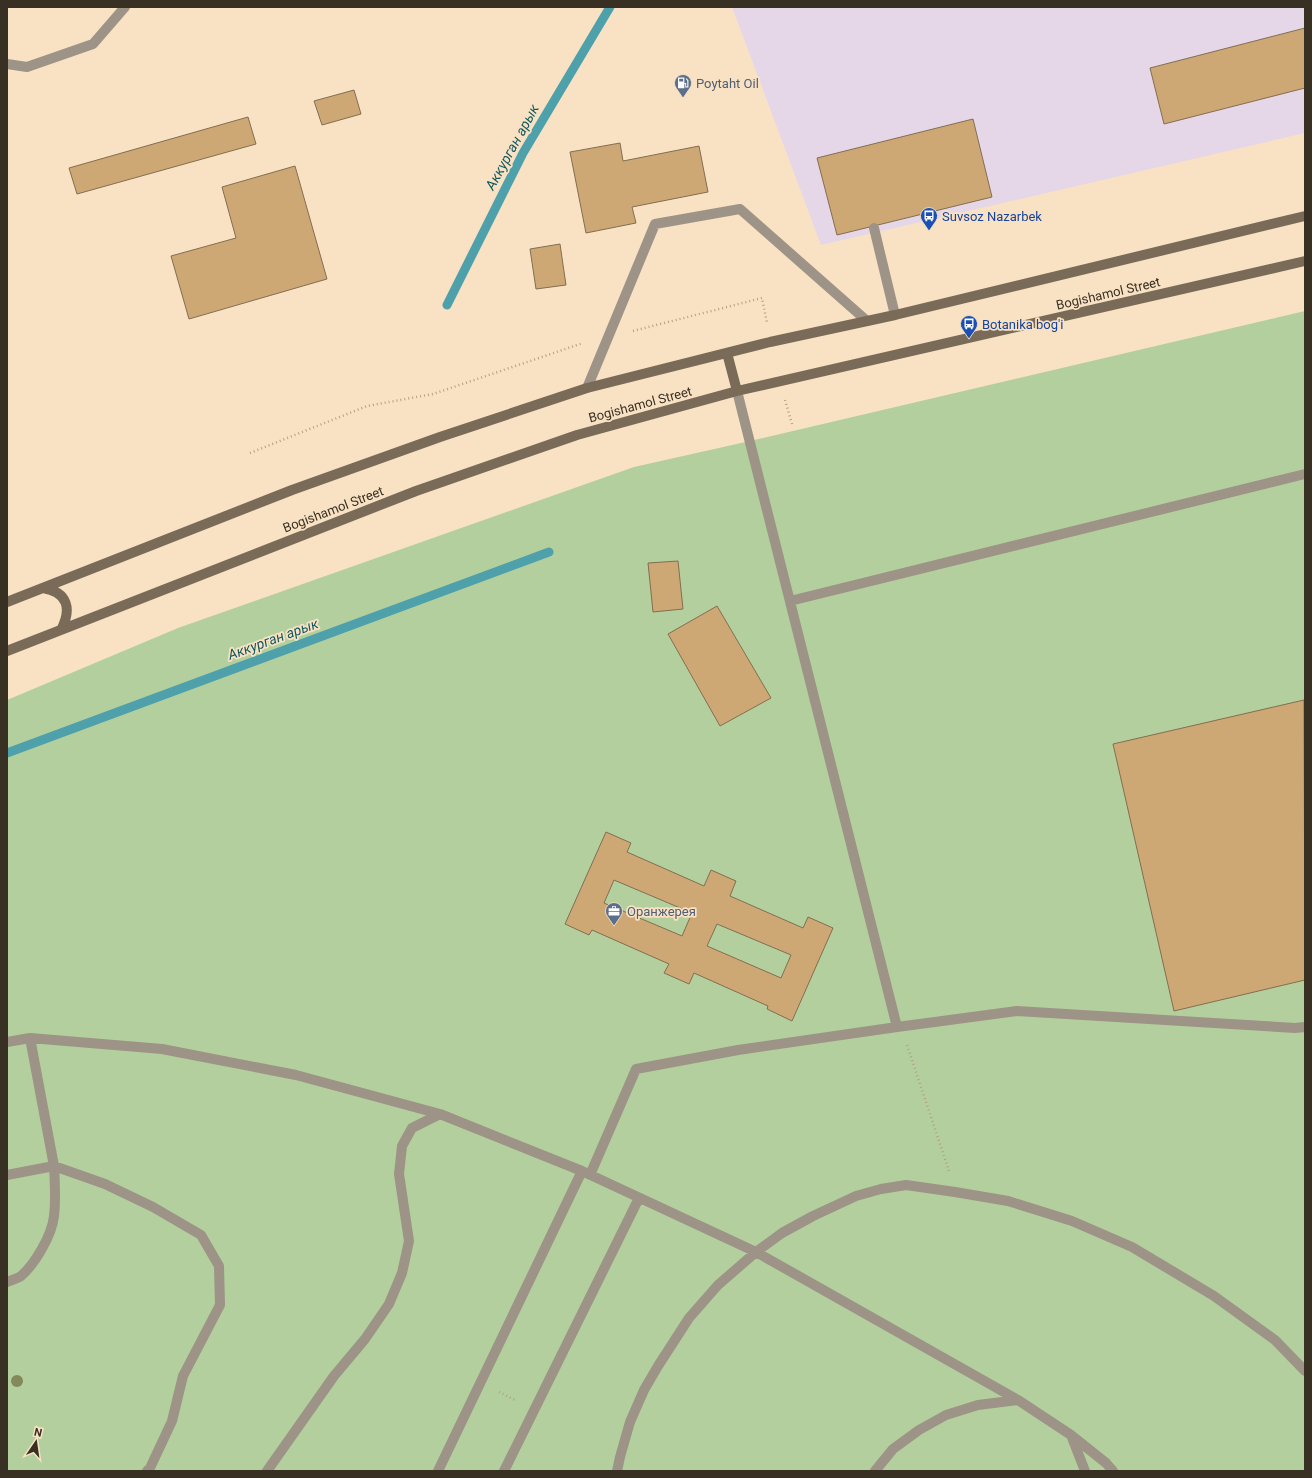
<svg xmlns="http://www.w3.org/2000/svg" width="1312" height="1478" font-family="Roboto,sans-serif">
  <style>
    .industrial { fill: #e5d6e8 }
    .green { fill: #b3cf9e }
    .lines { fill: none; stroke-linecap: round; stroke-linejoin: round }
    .stream { stroke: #4ea1aa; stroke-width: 9 }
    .building { fill: #cea874; stroke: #826e52; fill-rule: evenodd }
    .path { stroke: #b2a088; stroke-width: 2.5; stroke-dasharray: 1 3; stroke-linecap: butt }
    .service { stroke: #9d9386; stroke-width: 10 }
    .secondary { stroke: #7a6b59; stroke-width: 10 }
    .tree { fill: #84895a }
    .labels { text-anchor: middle; stroke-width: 3.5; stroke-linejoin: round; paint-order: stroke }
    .service-label { font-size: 13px; fill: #4e5e75; stroke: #f9e2c3; text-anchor: start }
    .transit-label { font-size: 13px; fill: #164399; stroke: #f9e2c3; text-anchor: start }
    .street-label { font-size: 13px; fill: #393024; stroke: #f9e2c3 }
    .water-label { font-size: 14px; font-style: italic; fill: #10585f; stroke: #f9e2c3 }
  </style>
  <rect width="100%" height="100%" fill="#f9e2c3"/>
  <path class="industrial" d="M732 7H1305V133L821 245Z"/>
  <path class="green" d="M1305 311V1471H7V700L178 628 634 467 750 441Z"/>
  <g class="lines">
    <path class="stream" d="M447 305 523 153 610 7
      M7 753 549 552"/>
  </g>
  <path class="building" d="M1305 28V88L1164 124 1150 68Z
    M354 90 361 114 322 125 314 101Z
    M248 117 256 144 77 194 69 168Z
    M973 119 992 197 837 235 817 158Z
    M620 143 623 161 699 146 708 192 632 207 636 223 586 233 570 152Z
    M295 166 327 279 189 319 171 256 236 238 222 187Z
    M560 244 566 285 536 289 530 249Z
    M678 561 683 609 653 612 648 563Z
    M717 606 771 698 720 726 668 634Z
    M1304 700 1305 980 1174 1011 1113 744Z
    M606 832 631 843 627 852 704 886 711 870 736 881 730 896 803 928 808 917 833 928 792 1021 767 1009 768 1006 694 973 689 984 664 973 669 964 592 930 589 935 565 924ZM614 880 692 913 682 936 604 903ZM717 924 791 955 781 978 707 946Z"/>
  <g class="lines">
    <path class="path" d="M633 331 762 298 767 323
      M785 400 792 424
      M250 453 367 406 433 394 583 343
      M907 1045 949 1171
      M499 1392 517 1401"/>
    <path class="service" d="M7 64 27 67 93 44 125 7
      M874 228 895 315
      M587 388 655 224 740 209 867 321
      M790 601 1305 474
      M897 1027 1017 1011 1295 1028 1305 1027
      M7 1042 30 1038 162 1049 296 1075 440 1114 582 1171 756 1252 1018 1400 1071 1435 1106 1463 1113 1471
      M7 1175 54 1166 105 1184 153 1207 201 1235 219 1266 220 1305 183 1376 172 1421 150 1468 147 1471
      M590 1175 636 1069 738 1050 897 1027 737 391
      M7 1282C11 1280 17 1279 21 1276 35 1264 52 1235 54 1216 56 1200 55 1183 54 1166L30 1038
      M1071 1435 1085 1471
      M267 1471 334 1376 365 1339 389 1304 402 1273 409 1241 399 1174 402 1146 412 1128 440 1114
      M438 1471 582 1171
      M504 1471 639 1198
      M617 1471 620 1457 630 1422 644 1390 658 1366 689 1318 718 1285 756 1252 782 1233 813 1216 856 1196 881 1189 906 1185 955 1192 1008 1201 1072 1221 1132 1247 1214 1296 1275 1340 1305 1371
      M875 1471 893 1449 919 1430 946 1415 978 1405 1018 1400"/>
    <path class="secondary" d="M727 353 737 391
      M43 588C68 592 72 609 61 630
      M7 602 292 490 440 437 587 388 770 342 895 315 1305 216
      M7 651 416 491 577 435 737 391 1305 261"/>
  </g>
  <circle class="tree" cx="17" cy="1381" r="6"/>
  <defs>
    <symbol id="fuel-pin" viewBox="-11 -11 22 30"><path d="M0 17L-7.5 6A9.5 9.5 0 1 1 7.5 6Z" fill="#5c6f8a" stroke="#f9e2c3"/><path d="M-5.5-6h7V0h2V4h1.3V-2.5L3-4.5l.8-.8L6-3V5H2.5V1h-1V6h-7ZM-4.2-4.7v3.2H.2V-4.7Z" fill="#fff"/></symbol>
    <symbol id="bus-pin" viewBox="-11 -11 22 30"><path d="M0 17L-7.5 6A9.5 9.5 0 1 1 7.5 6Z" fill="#1a4fb4" stroke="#f9e2c3"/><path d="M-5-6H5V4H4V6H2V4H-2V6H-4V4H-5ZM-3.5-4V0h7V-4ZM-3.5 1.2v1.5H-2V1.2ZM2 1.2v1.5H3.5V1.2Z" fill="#fff"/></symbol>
    <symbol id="office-pin" viewBox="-11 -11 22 30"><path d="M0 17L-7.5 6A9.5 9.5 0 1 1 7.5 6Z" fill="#5c6f8a" stroke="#f9e2c3"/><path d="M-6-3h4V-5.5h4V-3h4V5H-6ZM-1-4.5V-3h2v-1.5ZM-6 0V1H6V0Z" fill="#fff"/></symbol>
  </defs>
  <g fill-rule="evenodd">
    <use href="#fuel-pin" x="673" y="73" width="20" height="27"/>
    <use href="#bus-pin" x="919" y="206" width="20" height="27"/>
    <use href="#bus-pin" x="959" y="314" width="20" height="27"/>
    <use href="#office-pin" x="604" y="901" width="20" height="27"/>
  </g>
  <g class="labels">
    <g class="service-label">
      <text x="696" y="88">Poytaht Oil</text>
      <text x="627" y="916">Оранжерея</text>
    </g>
    <g class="transit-label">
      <text x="942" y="221">Suvsoz Nazarbek</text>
      <text x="982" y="329">Botanika bog'i</text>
    </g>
    <g class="street-label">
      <text transform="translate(1108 293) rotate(-13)" y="5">Bogishamol Street</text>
      <text transform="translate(640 404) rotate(-15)" y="5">Bogishamol Street</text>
      <text transform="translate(333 509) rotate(-21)" y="5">Bogishamol Street</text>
    </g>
    <g class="water-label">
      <text transform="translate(512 147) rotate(-61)" y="5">Аккурган арык</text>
      <text transform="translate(273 639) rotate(-20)" y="5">Аккурган арык</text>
    </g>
  </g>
  <rect width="1312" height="1478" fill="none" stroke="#393024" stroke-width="16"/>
  <g transform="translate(36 1442) rotate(13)" stroke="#f9e2c3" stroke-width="3" paint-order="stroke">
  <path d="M0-3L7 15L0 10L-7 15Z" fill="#393024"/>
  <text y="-6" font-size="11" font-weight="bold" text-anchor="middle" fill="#393024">N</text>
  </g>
</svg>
